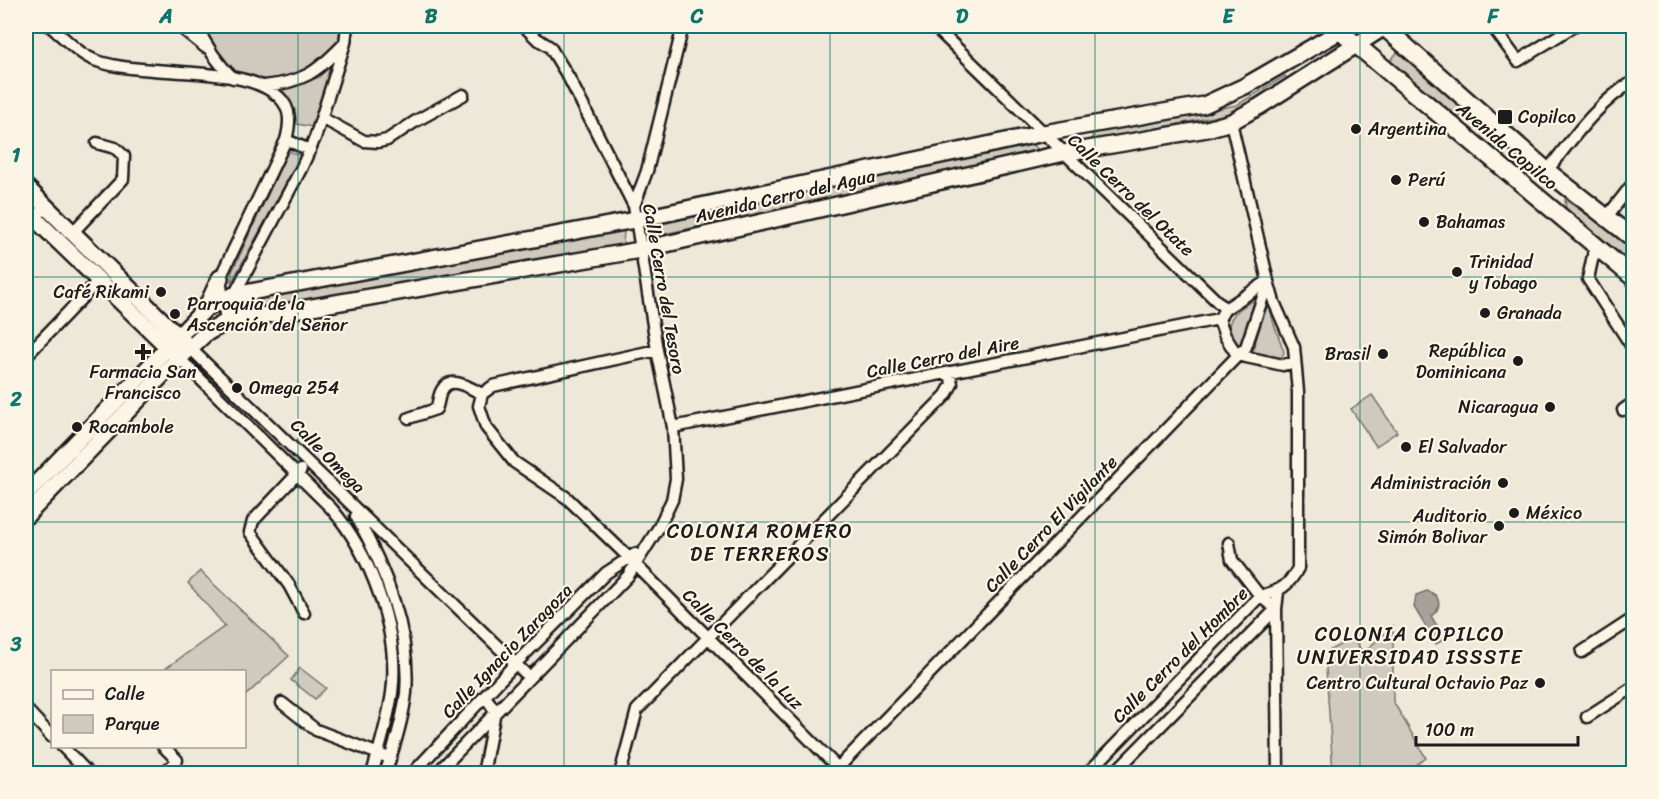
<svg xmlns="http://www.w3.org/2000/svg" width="1659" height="799" font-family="Sriracha,sans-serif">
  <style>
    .green { fill: #cfcabd; stroke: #76736c; stroke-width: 1.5 }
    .water { fill: #a7a299; stroke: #6f6c67; stroke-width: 1.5 }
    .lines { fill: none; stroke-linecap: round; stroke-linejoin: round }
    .street-casing { stroke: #1c1c1c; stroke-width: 15 }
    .secondary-casing { stroke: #1c1c1c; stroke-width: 20 }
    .primary-casing { stroke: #1c1c1c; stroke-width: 21 }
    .street { stroke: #fcf5e5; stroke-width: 10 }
    .secondary { stroke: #fcf5e5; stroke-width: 15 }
    .primary { stroke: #fcf5e5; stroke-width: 16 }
    .grid { fill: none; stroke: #0f766e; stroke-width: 1.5; stroke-opacity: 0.55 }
    .poi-dot { fill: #1c1c1c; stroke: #fcf5e5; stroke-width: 2 }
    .labels { text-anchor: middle; stroke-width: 4.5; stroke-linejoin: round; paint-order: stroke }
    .poi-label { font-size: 18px; fill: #1c1c1c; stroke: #fcf5e5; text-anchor: start }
    .street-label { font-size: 18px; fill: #1c1c1c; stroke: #fcf5e5 }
    .neighbourhood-label { font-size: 20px; letter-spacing: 1.5px; fill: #1c1c1c; stroke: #fcf5e5 }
    .neatline { fill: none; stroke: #0f766e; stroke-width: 2 }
    .grid-label { font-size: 20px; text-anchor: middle; font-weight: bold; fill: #0f766e }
  </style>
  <rect width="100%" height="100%" fill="#eee8d9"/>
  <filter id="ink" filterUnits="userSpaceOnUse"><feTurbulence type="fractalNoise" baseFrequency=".0167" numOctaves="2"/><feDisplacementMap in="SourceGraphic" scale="12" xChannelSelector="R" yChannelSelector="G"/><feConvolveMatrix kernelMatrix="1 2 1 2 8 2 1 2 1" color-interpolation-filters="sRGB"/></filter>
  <g filter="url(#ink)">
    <path class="green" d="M201 26H340C344 57 299 79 272 82 261 83 236 76 228 69 220 63 207 35 201 26Z
      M1400 49 1466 109 1459 118 1390 61Z
      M336 59 312 127 297 124 276 89H284L319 77Z
      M1285 76 1287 79 1237 112 1091 142 1093 133 1237 105Z
      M1033 144 1041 153 650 237 647 227Z
      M288 151 301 156 231 283 232 272Z
      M1565 200 1614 232 1633 249V265L1566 209Z
      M624 230 623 245 241 311V298Z
      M1255 300 1254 317 1243 343 1236 345C1219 324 1235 309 1255 300Z
      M1266 301 1284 352 1282 357 1273 360 1253 352Z
      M1372 395 1397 432 1376 446 1351 409Z
      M200 571 289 656 245 696 244 672 162 671 225 626 188 583Z
      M1393 626V701L1426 758 1404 773H1333L1326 668 1328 651 1353 638 1363 653Z
      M300 668 326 688 315 699 291 680Z"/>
    <path class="water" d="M1427 591C1442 595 1442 609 1431 616L1445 639 1436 644 1414 607 1416 595Z"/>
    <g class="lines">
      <defs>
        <path id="street" d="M50 26C64 37 79 55 97 61 144 78 244 63 279 97 292 109 290 125 286 140L220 278 226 322
          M179 26 205 47
          M197 26C206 46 216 62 233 78
          M934 26 1225 309
          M1492 26 1518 61 1574 26
          M264 86C303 82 316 73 343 45
          M322 118 364 141 378 142 387 140 416 121 463 95
          M286 140 310 150
          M1547 171C1572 139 1598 102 1634 81
          M634 206 647 171 683 26
          M1606 218 1634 182
          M26 228 40 213
          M73 232 123 179 124 156 115 148 97 143
          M1595 246 1588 279 1634 350
          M1268 281 1225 309 1219 319 1225 336 1237 355 1283 365 1295 362
          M235 319 234 295 301 169 315 138 345 43 347 26
          M190 348 528 676
          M657 350 493 386 482 394 479 406 486 427 514 462 567 498 621 550 844 774
          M26 356 99 280
          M179 358 331 508C371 554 400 632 392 693 388 720 380 747 372 774
          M1623 410 1634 402
          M409 418 436 409C439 403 438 396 442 390 450 374 472 389 482 394
          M673 427 1219 319
          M301 470 253 521 250 532 289 585 304 613
          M356 516C385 568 411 632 406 693 403 720 394 748 385 774
          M1229 543 1232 560 1260 596 1276 609 1278 774
          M1582 652 1634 618
          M282 703 316 730 384 756
          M26 709 52 737
          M1587 717 1632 688
          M62 746 89 774
          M163 746 177 760 163 774
          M412 774 515 664 606 573 635 554
          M436 774 628 576 659 527 672 500 676 479 673 427 657 350 634 206 569 78 550 47 536 38 524 26
          M483 774 495 711 485 696
          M620 774 637 710 946 395 952 384 950 372
          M832 774 1246 347 1268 282
          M1087 774 1260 596C1280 591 1289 586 1298 568V392L1294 347 1274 302 1268 281 1231 122
          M1113 774 1276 609 1278 592"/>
        <path id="secondary" d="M26 187 186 344
          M26 210 174 353
          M206 308 220 278
          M26 494 205 309 234 295 635 220 1044 133 1204 105 1245 86 1349 26
          M26 516 171 366 205 334 226 322 640 250 1064 153 1207 129 1231 122 1260 106 1386 26"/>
        <path id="primary" d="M1334 26 1634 278
          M1383 26 1547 171 1634 239"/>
      </defs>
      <use href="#street" class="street-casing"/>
      <use href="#secondary" class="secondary-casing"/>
      <use href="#primary" class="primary-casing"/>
      <use href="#street" class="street"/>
      <use href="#secondary" class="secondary"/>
      <use href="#primary" class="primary"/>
    </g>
  </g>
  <path class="grid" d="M298 26V774M564 26V774M830 26V774M1095 26V774M1360 26V774M26 277H1634M26 522H1634"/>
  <g class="poi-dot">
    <rect x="1497" y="109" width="16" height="16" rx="3"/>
    <circle cx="1356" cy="129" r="6"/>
    <circle cx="1396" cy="180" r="6"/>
    <circle cx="1424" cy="222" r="6"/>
    <circle cx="1457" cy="272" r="6"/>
    <circle cx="161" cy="292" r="6"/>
    <circle cx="1485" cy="313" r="6"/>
    <circle cx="175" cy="314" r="6"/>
    <path d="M140 343h6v6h6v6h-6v6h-6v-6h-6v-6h6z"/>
    <circle cx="1383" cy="354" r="6"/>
    <circle cx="1518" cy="361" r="6"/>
    <circle cx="237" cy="388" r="6"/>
    <circle cx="1550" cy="407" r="6"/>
    <circle cx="77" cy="427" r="6"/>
    <circle cx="1406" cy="447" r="6"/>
    <circle cx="1503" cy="483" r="6"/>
    <circle cx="1514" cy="513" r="6"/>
    <circle cx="1499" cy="526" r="6"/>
    <circle cx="1540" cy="683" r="6"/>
  </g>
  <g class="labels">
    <g class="poi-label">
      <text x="1518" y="123">Copilco</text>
      <text x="1368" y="135">Argentina</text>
      <text x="1408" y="186">Perú</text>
      <text x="1436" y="228">Bahamas</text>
      <text x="1469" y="268">Trinidad<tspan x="1469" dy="21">y Tobago</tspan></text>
      <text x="149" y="298" text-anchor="end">Café Rikami</text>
      <text x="187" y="310">Parroquia de la<tspan x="187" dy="21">Ascención del Señor</tspan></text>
      <text x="1497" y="319">Granada</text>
      <text x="1506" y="357" text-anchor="end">República<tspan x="1506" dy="21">Dominicana</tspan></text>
      <text x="1371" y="360" text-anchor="end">Brasil</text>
      <text x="143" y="378" text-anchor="middle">Farmacia San<tspan x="143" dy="21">Francisco</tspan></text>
      <text x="249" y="394">Omega 254</text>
      <text x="1538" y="413" text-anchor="end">Nicaragua</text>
      <text x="89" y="433">Rocambole</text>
      <text x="1418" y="453">El Salvador</text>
      <text x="1491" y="489" text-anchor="end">Administración</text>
      <text x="1526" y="519">México</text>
      <text x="1487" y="522" text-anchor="end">Auditorio<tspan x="1487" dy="21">Simón Bolivar</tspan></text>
      <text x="1528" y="689" text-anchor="end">Centro Cultural Octavio Paz</text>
    </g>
    <g class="street-label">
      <text transform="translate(1507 146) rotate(40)" y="6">Avenida Copilco</text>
      <text transform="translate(1131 195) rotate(44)" y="6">Calle Cerro del Otate</text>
      <text transform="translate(785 196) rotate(-13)" y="6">Avenida Cerro del Agua</text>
      <text transform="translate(664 289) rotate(80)" y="6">Calle Cerro del Tesoro</text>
      <text transform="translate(943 357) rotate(-11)" y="6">Calle Cerro del Aire</text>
      <text transform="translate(328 456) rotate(45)" y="6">Calle Omega</text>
      <text transform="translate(1051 524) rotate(-46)" y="6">Calle Cerro El Vigilante</text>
      <text transform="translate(743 649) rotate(45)" y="6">Calle Cerro de la Luz</text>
      <text transform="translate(507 651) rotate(-46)" y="6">Calle Ignacio Zaragoza</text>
      <text transform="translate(1180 655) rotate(-45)" y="6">Calle Cerro del Hombre</text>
    </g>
    <g class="neighbourhood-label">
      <text x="760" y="538">COLONIA ROMERO<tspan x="760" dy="23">DE TERREROS</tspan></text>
      <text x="1410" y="641">COLONIA COPILCO<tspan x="1410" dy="23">UNIVERSIDAD ISSSTE</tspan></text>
    </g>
  </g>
  <rect width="1659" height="799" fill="none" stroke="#fcf5e5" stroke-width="66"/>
  <rect x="51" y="670" width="195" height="78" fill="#fcf5e5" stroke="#a29e95" stroke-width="1.5"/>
  <rect x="63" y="690" width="30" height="9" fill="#fcf5e5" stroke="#a29e95" stroke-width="1.5"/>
  <text x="105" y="700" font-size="18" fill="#1c1c1c">Calle</text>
  <rect x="63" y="715" width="30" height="18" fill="#cfcabd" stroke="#a29e95" stroke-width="1.5"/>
  <text x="105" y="730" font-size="18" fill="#1c1c1c">Parque</text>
  <path d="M1416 736v9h162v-9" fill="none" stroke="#1c1c1c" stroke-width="3"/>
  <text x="1425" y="736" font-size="18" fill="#1c1c1c" stroke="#fcf5e5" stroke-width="4.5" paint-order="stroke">100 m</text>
  <rect x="33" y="33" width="1593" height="733" class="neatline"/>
  <g class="grid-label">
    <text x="166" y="23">A</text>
    <text x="431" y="23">B</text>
    <text x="697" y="23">C</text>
    <text x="962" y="23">D</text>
    <text x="1228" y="23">E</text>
    <text x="1493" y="23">F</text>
    <text x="16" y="162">1</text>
    <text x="16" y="406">2</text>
    <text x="16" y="651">3</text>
  </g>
</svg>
